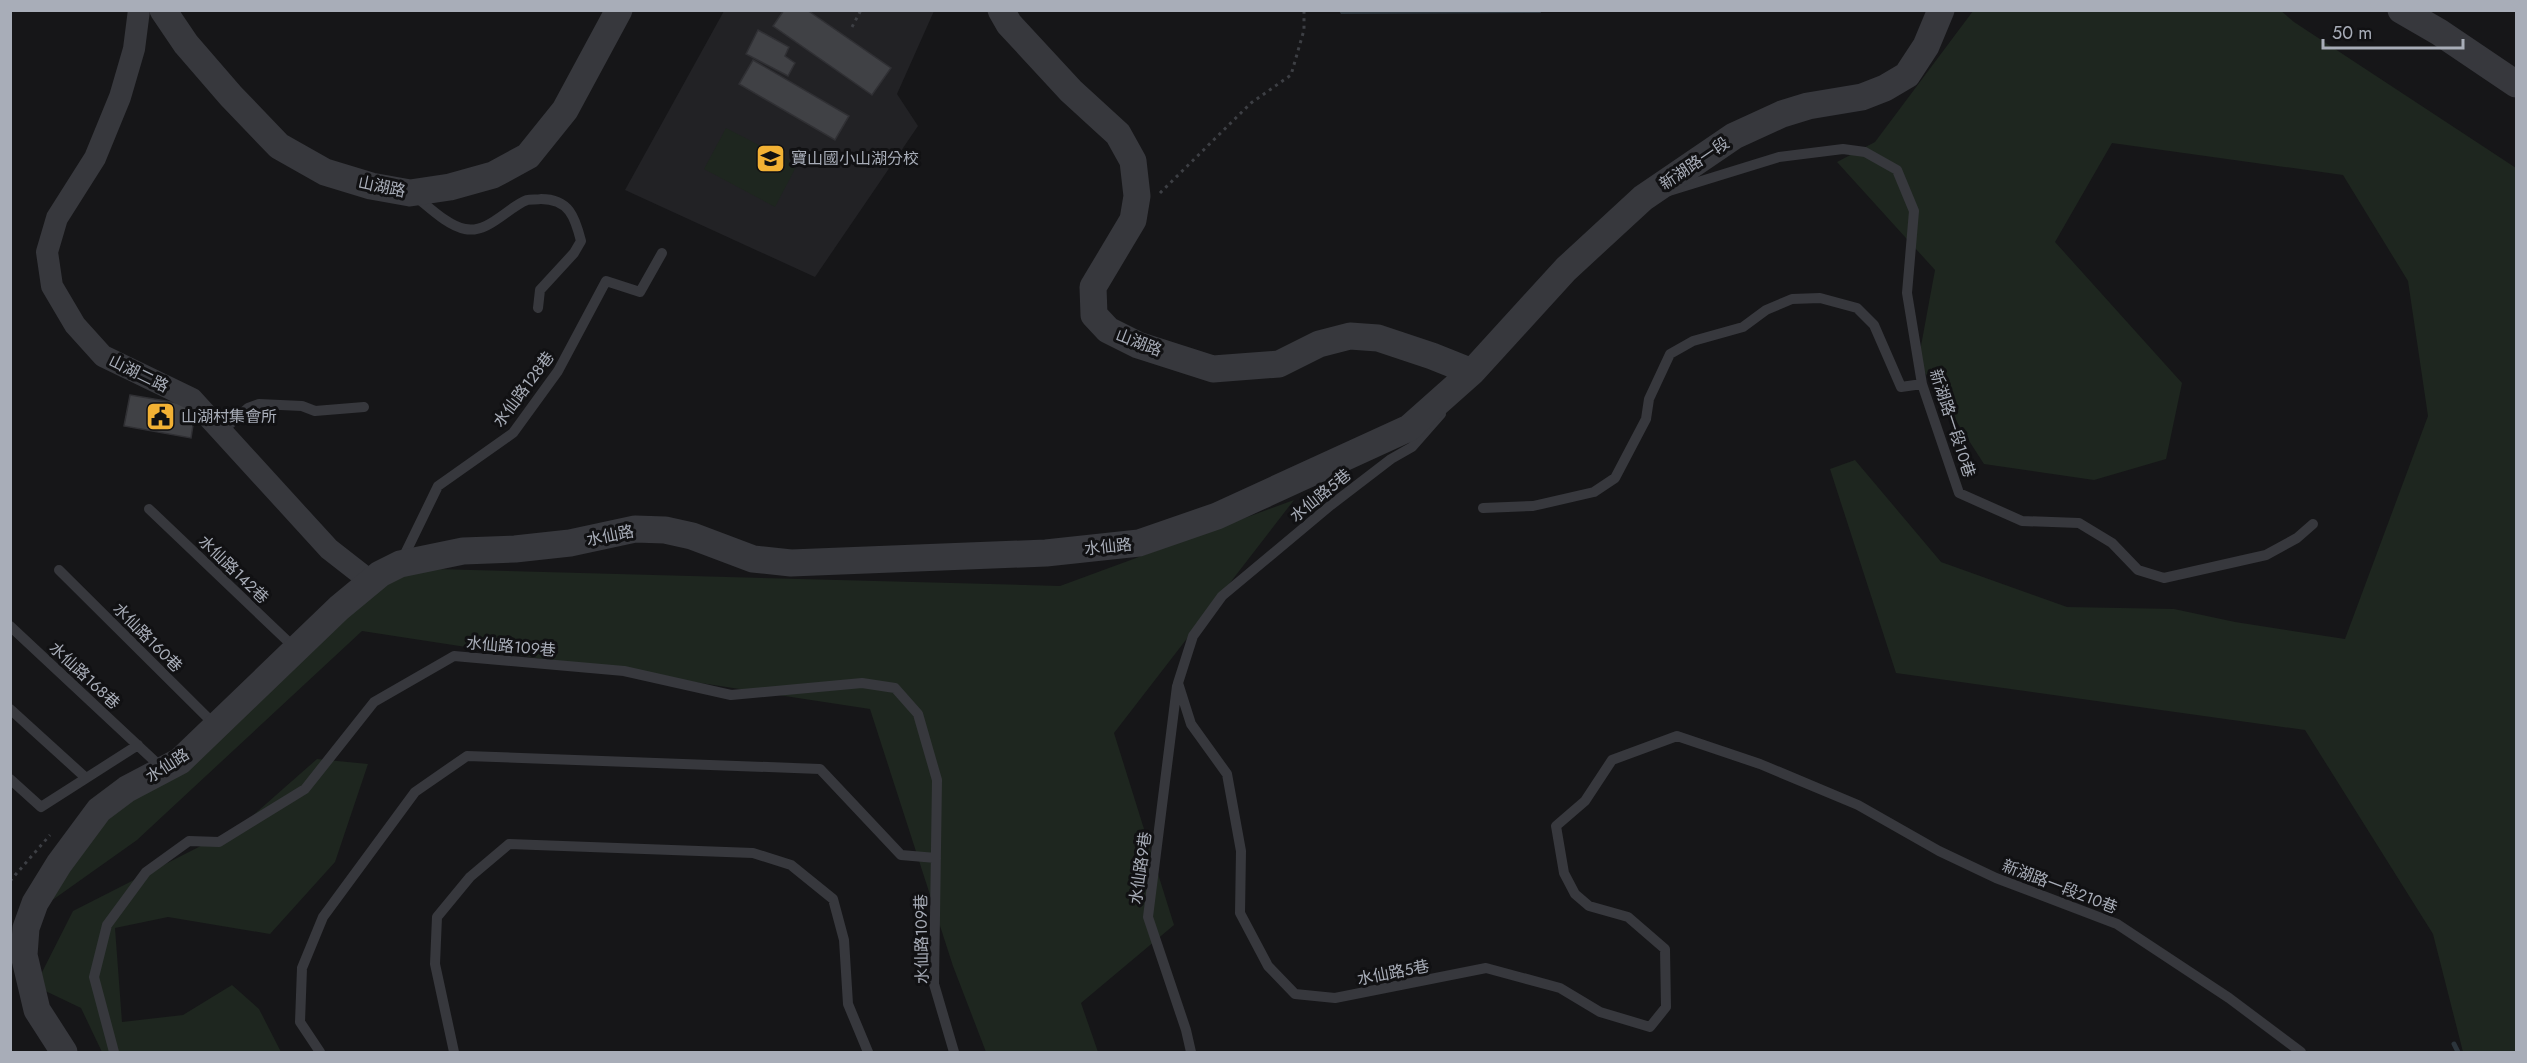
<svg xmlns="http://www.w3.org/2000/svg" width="2527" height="1063" font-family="Jost,'Noto Sans TC',sans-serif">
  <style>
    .built { fill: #222225 }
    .green { fill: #1e261f }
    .water { fill: #2c353c }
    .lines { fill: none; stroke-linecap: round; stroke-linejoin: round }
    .stream { stroke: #2c353c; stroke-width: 5 }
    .building { fill: #404145; stroke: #303034; stroke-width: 1.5 }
    .path { stroke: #3d3f44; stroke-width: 3; stroke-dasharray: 3 4.5; stroke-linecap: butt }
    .service { stroke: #37383d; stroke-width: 10 }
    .minor { stroke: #37383d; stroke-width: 22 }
    .tertiary { stroke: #37383d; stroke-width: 27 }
    .labels { text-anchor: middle; stroke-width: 6; stroke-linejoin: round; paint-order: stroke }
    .poi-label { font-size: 16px; fill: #a8adb8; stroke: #111113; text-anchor: start }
    .street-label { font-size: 16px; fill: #a8adb8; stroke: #111113 }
  </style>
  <rect width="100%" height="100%" fill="#161618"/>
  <path class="built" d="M724 11H934L897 94 918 126 815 277 625 190Z"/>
  <path class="green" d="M2280 10 2294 22 2516 168V1052H2463L2433 934 2305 730 1896 673 1830 469 1855 460 1941 562 2067 607 2174 609 2235 622 2345 639 2428 416 2408 281 2343 175 2112 143 2055 242 2182 383 2166 459 2094 480 1984 464 1918 362 1935 270 1837 162 1875 142 1973 11Z
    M726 128 797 165 775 207 704 169Z
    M1294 500 1114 733 1174 925 1081 1003 1098 1052H986L953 966 870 709 362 631 137 840 37 911 24 899 154 767 395 568 1060 586Z
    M317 759 368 764 335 862 270 934 168 917 115 928 122 1022 183 1015 232 985 259 1009 281 1052H102L81 1008 35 986 73 911 242 825Z"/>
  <path class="water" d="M1540 11 1541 13 1341 14 1339 11Z"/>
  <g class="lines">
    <path class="stream" d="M2454 1044 2458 1052"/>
  </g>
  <path class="building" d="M784 10H807L891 68 872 95 773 26Z
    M758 30 789 47 785 56 795 63 788 76 746 54Z
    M753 60 849 116 835 140 739 84Z
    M130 395 196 406 191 438 124 426Z"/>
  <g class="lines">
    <path class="path" d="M852 27 861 10
      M1160 193 1251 103 1291 75 1304 30V10
      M10 881 50 835"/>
    <path class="service" d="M1669 191 1779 157 1843 149 1865 152 1897 170 1914 211 1907 293 1922 384 1959 493 2022 521 2079 523 2112 543 2138 570 2164 578 2266 555 2297 538 2313 524
      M415 196C429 207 448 226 465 229 488 234 508 207 527 200 531 199 537 200 541 199 569 199 575 217 581 241L574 253 540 290 538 308
      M1441 414 1412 447 1391 459 1331 505 1222 596 1193 636 1178 683 1191 724 1227 774 1241 851 1240 913 1268 966 1295 994 1335 998 1486 968 1560 988 1600 1012 1650 1027 1666 1007 1665 949 1628 917 1589 906 1575 894 1564 873 1556 826 1585 801 1612 760 1677 736 1760 764 1858 805 1939 851 1996 878 2117 924 2229 998 2301 1052
      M222 431 248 408 259 404 302 406 315 411 364 407
      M1483 508 1533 506 1594 492 1615 478 1646 419 1649 399 1670 354 1693 341 1743 327 1766 310 1792 299 1820 298 1857 308 1874 325 1901 387 1922 384
      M149 509 297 650
      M402 560 438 486 513 433 558 371 606 281 640 292 662 253
      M59 570 216 726
      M10 626 162 768
      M1177 686 1148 917 1186 1030 1191 1052
      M10 709 86 778
      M10 779 41 807 138 745
      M114 1052 94 977 107 925 146 872 189 841 219 842 305 789 374 702 454 656 624 671 731 695 862 683 895 688 918 714 937 780 934 984 954 1052
      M320 1052 300 1022 302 968 323 917 415 792 467 756 820 769 901 855 936 858
      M454 1052 435 964 437 917 470 877 509 844 753 853 791 865 833 899 844 940 848 1004 868 1052"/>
    <path class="minor" d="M139 10 134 49 120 97 95 158 57 218 47 252 52 286 75 325 103 356 192 399 329 549 370 581"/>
    <path class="tertiary" d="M163 10 186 44 231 96 279 146 325 172 371 186 410 193 450 187 493 175 528 156 565 110 619 10
      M1001 10 1009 24 1071 91 1118 134 1133 161 1137 196 1133 220 1093 287 1094 315 1108 330 1138 345 1213 369 1279 364 1319 344 1350 336 1378 338 1432 356 1472 372
      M2401 10 2439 32 2516 84
      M64 1052 37 1010 24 955 26 928 35 903 59 864 99 810 127 789 180 761 339 608 380 574 400 564 463 551 515 549 570 543 635 529 665 530 692 536 753 559 791 563 1046 553 1139 543 1217 516 1409 428 1472 372 1566 269 1643 198 1734 136 1782 114 1808 106 1862 97 1885 88 1907 75 1926 46 1941 10"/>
  </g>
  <defs>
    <symbol id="school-square" viewBox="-11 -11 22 22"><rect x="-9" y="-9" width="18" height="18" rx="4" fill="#f2b134" stroke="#111113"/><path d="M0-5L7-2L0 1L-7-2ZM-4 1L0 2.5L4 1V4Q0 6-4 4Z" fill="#111"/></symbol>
    <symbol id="civic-square" viewBox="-11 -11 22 22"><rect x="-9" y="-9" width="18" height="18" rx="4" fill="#f2b134" stroke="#111113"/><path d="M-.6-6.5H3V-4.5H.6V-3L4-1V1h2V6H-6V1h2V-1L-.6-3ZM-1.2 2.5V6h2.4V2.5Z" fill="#111"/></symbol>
  </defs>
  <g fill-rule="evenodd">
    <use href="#school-square" x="754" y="142" width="33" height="33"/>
    <use href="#civic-square" x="144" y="400" width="33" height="33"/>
  </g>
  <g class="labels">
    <g class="poi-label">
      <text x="791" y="164">寶山國小山湖分校</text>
      <text x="181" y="422">山湖村集會所</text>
    </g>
    <g class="street-label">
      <text transform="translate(1694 163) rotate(-34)" y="6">新湖路一段</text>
      <text transform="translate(382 186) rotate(12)" y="6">山湖路</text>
      <text transform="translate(1139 342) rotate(21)" y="6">山湖路</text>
      <text transform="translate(139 373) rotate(26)" y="6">山湖二路</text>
      <text transform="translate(523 389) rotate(-53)" y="6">水仙路128巷</text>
      <text transform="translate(1953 423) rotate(72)" y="6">新湖路一段10巷</text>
      <text transform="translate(1320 495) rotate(-39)" y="6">水仙路5巷</text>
      <text transform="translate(610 535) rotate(-11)" y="6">水仙路</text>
      <text transform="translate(1108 546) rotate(-6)" y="6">水仙路</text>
      <text transform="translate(234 569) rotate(44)" y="6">水仙路142巷</text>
      <text transform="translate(148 637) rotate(45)" y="6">水仙路160巷</text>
      <text transform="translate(511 646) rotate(5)" y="6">水仙路109巷</text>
      <text transform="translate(85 675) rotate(43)" y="6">水仙路168巷</text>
      <text transform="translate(167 765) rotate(-33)" y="6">水仙路</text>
      <text transform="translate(1140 868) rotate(-82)" y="6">水仙路9巷</text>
      <text transform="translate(2060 886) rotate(21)" y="6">新湖路一段210巷</text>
      <text transform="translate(921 939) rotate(-91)" y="6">水仙路109巷</text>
      <text transform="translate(1393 972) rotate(-11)" y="6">水仙路5巷</text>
    </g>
  </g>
  <rect width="2527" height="1063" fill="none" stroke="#a8adb8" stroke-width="24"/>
  <path d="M2323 39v9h140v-9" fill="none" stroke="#a8adb8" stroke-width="3"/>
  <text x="2332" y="39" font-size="18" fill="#a8adb8" stroke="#111113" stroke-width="4.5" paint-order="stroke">50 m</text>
</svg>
